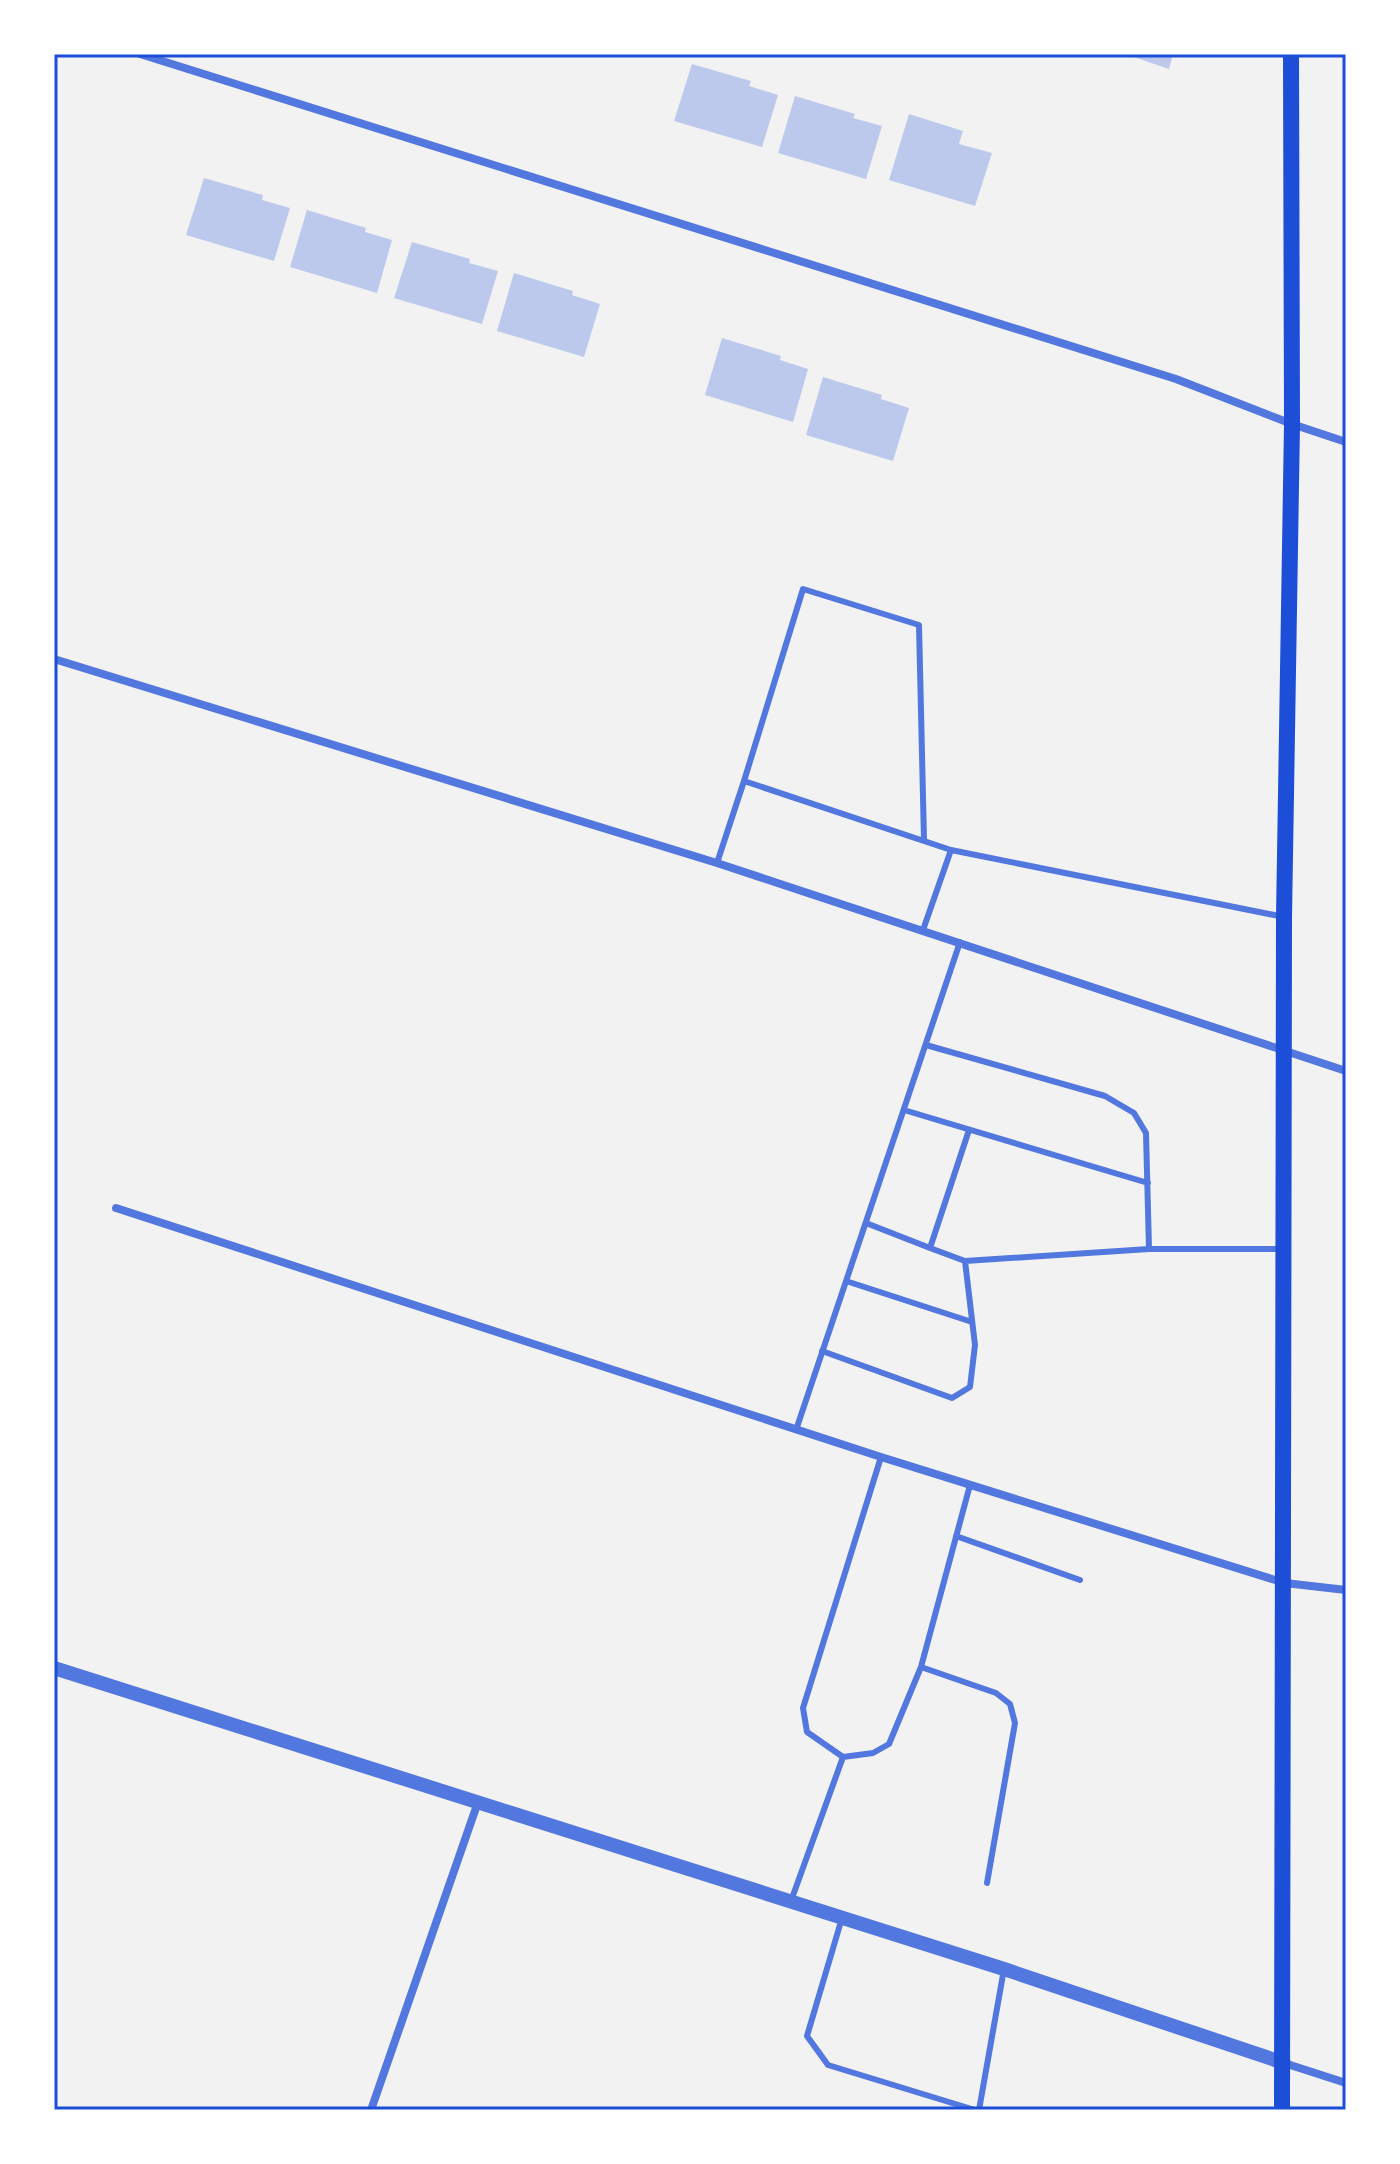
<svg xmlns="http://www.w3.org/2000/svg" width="1400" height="2164" font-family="Overpass,sans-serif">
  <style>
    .building { fill: #bdc9ec }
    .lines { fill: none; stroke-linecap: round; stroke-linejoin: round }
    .service { stroke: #5277de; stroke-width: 6 }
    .minor { stroke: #5277de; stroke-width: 8 }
    .tertiary { stroke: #5277de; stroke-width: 14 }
    .secondary { stroke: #1d4ed8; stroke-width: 16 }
    .neatline { fill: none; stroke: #1d4ed8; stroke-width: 3 }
  </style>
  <rect width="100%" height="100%" fill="#f2f2f2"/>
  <path class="building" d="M1125 54H1173L1169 69Z
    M692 64 751 81 749 86 778 95 762 147 674 121Z
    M795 96 855 114 853 118 882 126 866 179 778 153Z
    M909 114 963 131 959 144 992 153 975 206 889 180Z
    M204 178 263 195 262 200 290 208 274 261 186 235Z
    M307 210 366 228 365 232 392 240 377 293 290 267Z
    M412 242 470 259 469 263 498 271 482 324 394 298Z
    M514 273 573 291 572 295 600 304 584 357 497 331Z
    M722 338 781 356 780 360 808 369 793 422 705 395Z
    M823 377 882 395 881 399 909 408 893 461 806 435Z"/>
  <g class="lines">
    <path class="service" d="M744 781 803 589 919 625 924 840
      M717 863 744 781 951 850 1284 917
      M923 930 951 850
      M926 1045 1105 1096 1134 1113 1146 1133 1149 1249H1283
      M904 1110 1148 1183
      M866 1223 930 1248 969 1130
      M965 1261 1149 1249
      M846 1281 972 1322
      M822 1351 952 1398 970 1387 975 1345 965 1261 930 1248
      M796 1430 960 942
      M881 1457 803 1708 807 1732 843 1757 873 1753 889 1744 921 1667
      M970 1485 921 1667 996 1693 1010 1704 1015 1723 987 1883
      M956 1536 1080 1580
      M791 1901 843 1757
      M842 1918 807 2036 828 2065 975 2110
      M979 2110 1004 1969"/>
    <path class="minor" d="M140 54 1176 379 1292 424 1346 442
      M54 659 717 863 1346 1071
      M116 1208 881 1457 1285 1583 1346 1590
      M1284 2063 1346 2083
      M371 2110 478 1802"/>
    <path class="tertiary" d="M54 1668 1004 1969 1284 2063"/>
    <path class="secondary" d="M1282 2110 1284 917 1292 424 1291 54"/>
  </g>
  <rect width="1400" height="2164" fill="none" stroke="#ffffff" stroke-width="112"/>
  <rect x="56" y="56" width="1288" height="2052" class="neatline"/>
</svg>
